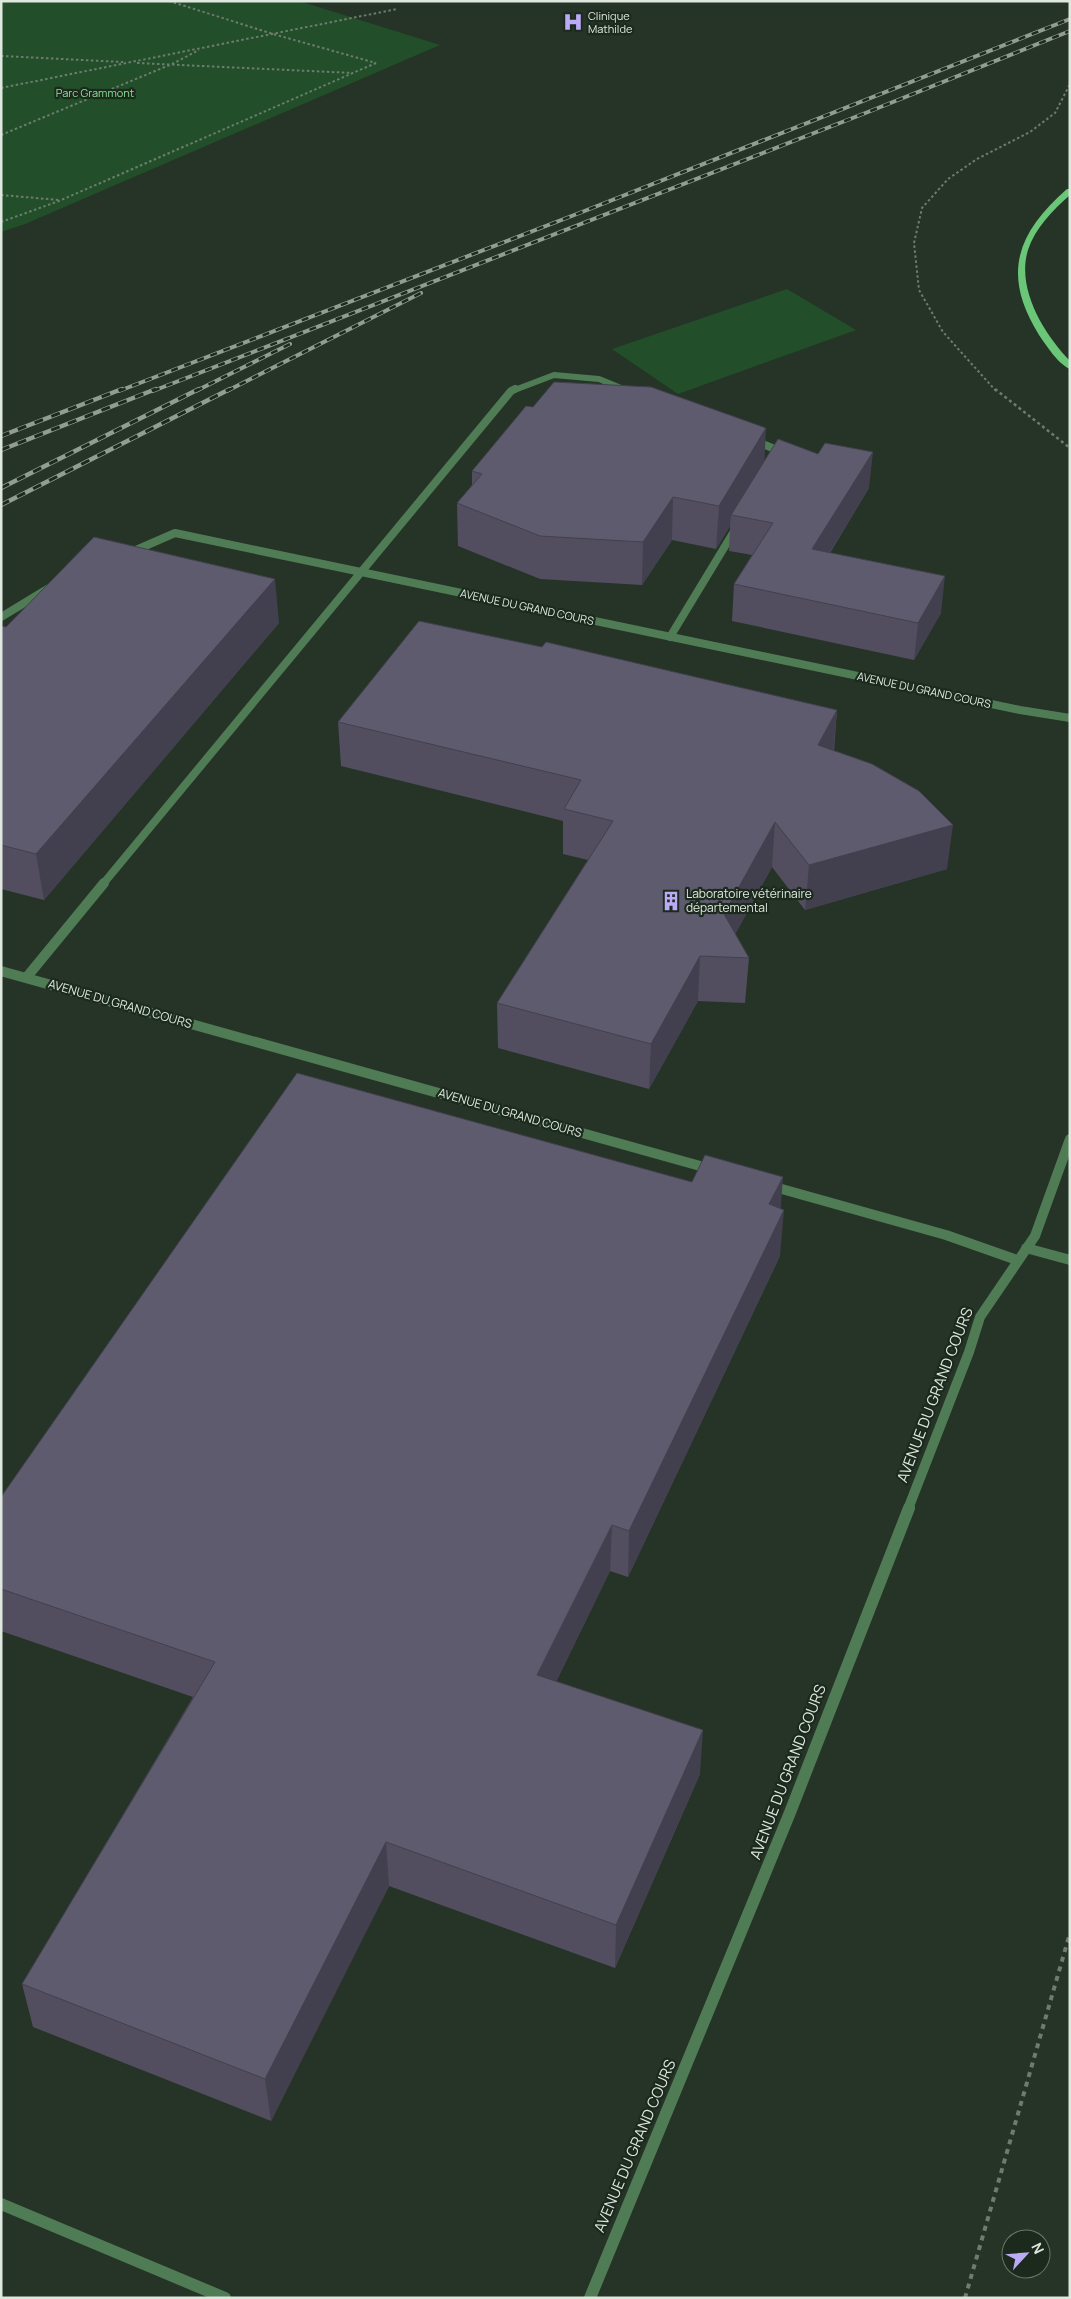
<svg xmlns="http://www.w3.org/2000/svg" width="1071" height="2299" font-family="Manrope,sans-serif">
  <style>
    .green { fill: #224f2a }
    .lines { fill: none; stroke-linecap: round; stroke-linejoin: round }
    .path-far2 { stroke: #6e7b6f; stroke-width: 2; stroke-dasharray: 2.5 2.5; stroke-linecap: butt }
    .path-far1 { stroke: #6e7b6f; stroke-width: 2.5; stroke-dasharray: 3 3; stroke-linecap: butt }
    .path { stroke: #6e7b6f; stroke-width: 4; stroke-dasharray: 5 5; stroke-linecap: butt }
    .lane { stroke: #507c55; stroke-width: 12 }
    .street-far3 { stroke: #507c55; stroke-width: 6 }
    .street-far2 { stroke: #507c55; stroke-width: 8 }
    .street-far1 { stroke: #507c55; stroke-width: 10 }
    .street { stroke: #507c55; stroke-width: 12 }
    .primary { fill: #69c777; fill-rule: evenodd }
    .rail-far1-casing { stroke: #929d92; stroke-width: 4 }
    .rail-casing { stroke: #929d92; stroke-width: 4.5 }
    .rail-far1 { stroke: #1b2a1d; stroke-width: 2.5; stroke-dasharray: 7; stroke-linecap: butt }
    .rail { stroke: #1b2a1d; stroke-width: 3; stroke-dasharray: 9; stroke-linecap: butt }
    .wall { fill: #524e5f }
    .shaded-wall { fill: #42404e }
    .building { fill: #5f5b6f; stroke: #42404e }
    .labels { text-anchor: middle; stroke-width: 4.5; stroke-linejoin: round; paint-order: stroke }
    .far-poi-label { font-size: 11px; fill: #dfe8df; stroke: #1b2a1d; text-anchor: start }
    .far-park-label { font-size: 11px; fill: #88e394; stroke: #1b2a1d }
    .far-street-label { font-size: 11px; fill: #dfe8df; stroke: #1b2a1d }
    .poi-label { font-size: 12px; fill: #dfe8df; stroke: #1b2a1d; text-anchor: start }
    .street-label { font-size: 12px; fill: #dfe8df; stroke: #1b2a1d }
    .near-street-label { font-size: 15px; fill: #dfe8df; stroke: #1b2a1d }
  </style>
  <rect width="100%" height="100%" fill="#253426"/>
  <path class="green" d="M1 1H299L440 45 25 224 1 232Z
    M787 289 856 330 678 394 612 349Z"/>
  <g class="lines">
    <path class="path-far2" d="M169 1 273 34 376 63
      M1 56 123 62
      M137 63 353 73
      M1 88 397 9
      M1 135 172 64 199 50
      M1 195 59 200
      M1 222 59 201 376 63
      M996 391 943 332 919 290 914 243 922 208 948 179 977 159 1030 132 1055 113 1070 84"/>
    <path class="path-far1" d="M995 389 1070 448"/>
    <path class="path" d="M965 2298 1070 1933"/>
    <path class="lane" d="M1 2204 225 2298"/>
    <path class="street-far3" d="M512 391 554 375 599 379 626 390"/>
    <path class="street-far2" d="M753 440 782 452 781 454
      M129 553 175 533 1020 710 1070 718
      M1 617 54 585
      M670 637 736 528
      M103 884 511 391 515 389"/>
    <path class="street-far1" d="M1 971 711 1169
      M26 978 104 883
      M771 1186 946 1235 1017 1260
      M1026 1248 1070 1260
      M908 1509 969 1352 980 1317 1035 1236 1070 1139"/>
    <path class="street" d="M590 2298 789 1815 909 1508"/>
    <path class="primary" d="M1067 189H1070V195C1053 210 1035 228 1028 250 1016 289 1044 334 1070 361V369C1058 364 1046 345 1039 335 1001 274 1017 233 1067 189Z"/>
    <defs>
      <path id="rail-far1" d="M119 391 582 212 1070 19
        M153 391 868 112 1070 31
        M196 391 290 344
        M227 391 421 293"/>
      <path id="rail" d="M1 436 122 389
        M1 450 156 389
        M1 488 199 389
        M1 505 230 389"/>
    </defs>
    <use href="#rail-far1" class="rail-far1-casing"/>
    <use href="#rail" class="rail-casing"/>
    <use href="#rail-far1" class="rail-far1"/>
    <use href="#rail" class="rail"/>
  </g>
  <path class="wall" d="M764 461 869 488 830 553 941 613 914 660 732 621 734 584 752 555 729 551 730 526 716 549 672 540 642 585 540 579 458 546 457 503 472 485V471Z
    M279 623 44 900 1 889V626L6 627Z
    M837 710 834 751 947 869 805 910 772 867 735 934 749 958 745 1003 698 1001 649 1089 498 1048 497 1003 588 860 563 854V821L341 766 338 722Z
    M780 1256 628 1577 610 1571 556 1682 700 1774 615 1968 389 1886 271 2121 33 2027 22 1984 193 1697 1 1631V1497Z"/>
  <path class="shaded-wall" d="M766 428 764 471 731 515 730 526 716 549 719 506Z
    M873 452 869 488 809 586 812 549Z
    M673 497 672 540 642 585 643 542Z
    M945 576 941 613 914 660 918 623Z
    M275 579 279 623 44 900 36 854Z
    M837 710 833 753 818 745Z
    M775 822 772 867 723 957 724 914Z
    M953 825 947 869 805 910 809 865Z
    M700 956 698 1001 649 1089 651 1044Z
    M783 1177 780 1219 784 1210 780 1256 628 1577 629 1531 769 1204Z
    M612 1525 610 1571 537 1721V1675Z
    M703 1730 700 1774 615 1968 616 1925Z
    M386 1842 389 1886 271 2121 265 2079Z"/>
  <path class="building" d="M554 382 651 387 766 428 719 506 673 497 643 542 540 536 457 503 482 474 472 471 526 406 533 407Z
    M778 439 818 454 825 443 873 452 812 549 945 576 918 623 734 584 773 523 731 515Z
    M94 537 275 579 36 854 1 845V626L6 627Z
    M419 621 542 647 546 642 837 710 818 745 872 764 919 791 953 825 809 865 775 822 724 914 749 958 700 956 651 1044 497 1003 613 821 564 809 581 780 338 722Z
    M297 1073 692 1182 705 1155 783 1177 769 1204 784 1210 629 1531 612 1525 537 1675 703 1730 616 1925 386 1842 265 2079 22 1984 215 1662 1 1589V1497Z"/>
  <defs>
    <symbol id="hospital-bare" viewBox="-9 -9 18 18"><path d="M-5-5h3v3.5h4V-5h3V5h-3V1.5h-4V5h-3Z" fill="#bbaaf6" stroke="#1b2a1d" stroke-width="2.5" paint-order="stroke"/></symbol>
    <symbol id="building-bare" viewBox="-9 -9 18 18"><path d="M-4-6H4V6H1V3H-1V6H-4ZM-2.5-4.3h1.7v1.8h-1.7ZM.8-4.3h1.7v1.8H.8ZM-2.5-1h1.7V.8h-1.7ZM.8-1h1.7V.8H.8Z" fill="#bbaaf6" stroke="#1b2a1d" stroke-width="2.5" paint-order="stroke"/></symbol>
  </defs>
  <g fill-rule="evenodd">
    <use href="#hospital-bare" x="559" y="8" width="28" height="28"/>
    <use href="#building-bare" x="657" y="887" width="28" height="28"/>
  </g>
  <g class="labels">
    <g class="far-poi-label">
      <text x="588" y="20">Clinique<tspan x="588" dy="13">Mathilde</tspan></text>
    </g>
    <g class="far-park-label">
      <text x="95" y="97">Parc Grammont</text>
    </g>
    <g class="far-street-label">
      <text transform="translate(527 607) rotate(12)" y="4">AVENUE DU GRAND COURS</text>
      <text transform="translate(924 690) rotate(12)" y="4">AVENUE DU GRAND COURS</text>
    </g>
    <g class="poi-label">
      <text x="686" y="898">Laboratoire vétérinaire<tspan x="686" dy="14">départemental</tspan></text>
    </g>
    <g class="street-label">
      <text transform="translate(120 1004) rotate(16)" y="4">AVENUE DU GRAND COURS</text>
      <text transform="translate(510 1113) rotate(16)" y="4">AVENUE DU GRAND COURS</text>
    </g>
    <g class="near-street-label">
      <text transform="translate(935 1395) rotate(-69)" y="5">AVENUE DU GRAND COURS</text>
      <text transform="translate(788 1772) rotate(-69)" y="5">AVENUE DU GRAND COURS</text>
      <text transform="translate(635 2146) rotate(-67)" y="5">AVENUE DU GRAND COURS</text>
    </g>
  </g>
  <rect width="1071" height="2299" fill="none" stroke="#dfe8df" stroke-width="5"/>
  <g transform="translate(1026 2254) rotate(64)"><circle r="24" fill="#1b2a1d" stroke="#69766b"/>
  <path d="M0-4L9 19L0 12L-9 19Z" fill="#bbaaf6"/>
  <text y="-8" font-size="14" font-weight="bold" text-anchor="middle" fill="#dfe8df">N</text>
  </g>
</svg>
